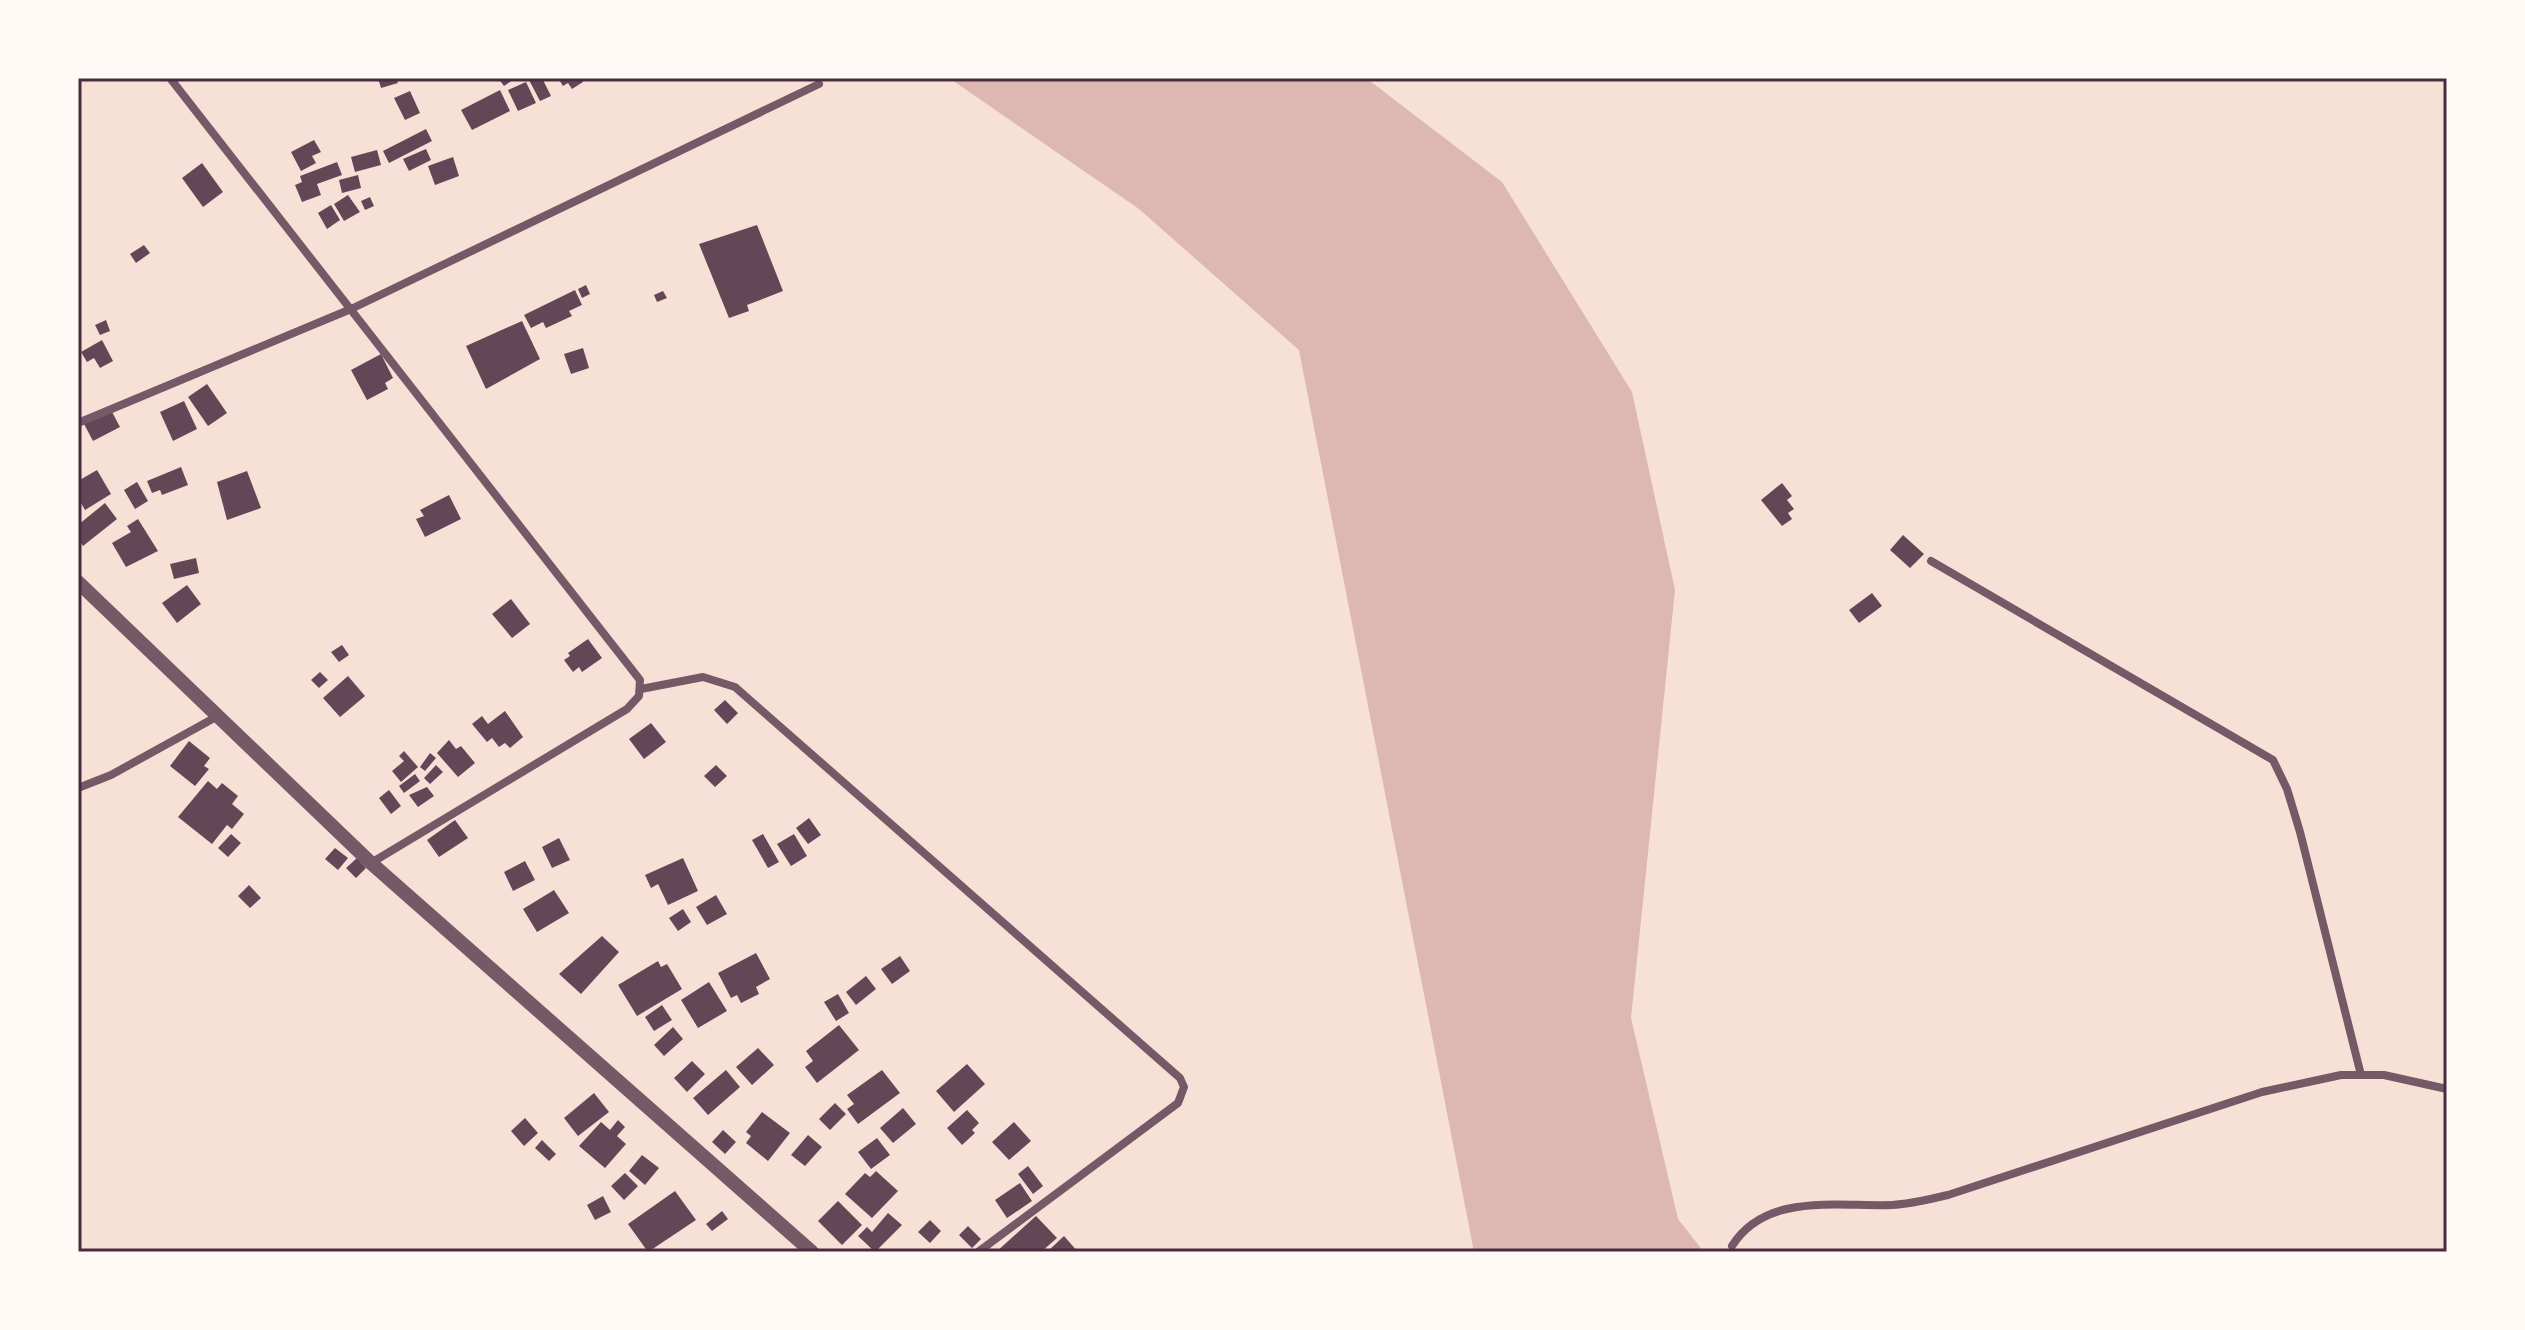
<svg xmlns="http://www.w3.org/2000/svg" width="2525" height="1330" font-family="Manrope,sans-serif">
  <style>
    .water { fill: #dcb8b0 }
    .building { fill: #644757 }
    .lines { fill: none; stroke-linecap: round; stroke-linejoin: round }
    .minor { stroke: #755966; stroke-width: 8 }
    .tertiary { stroke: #755966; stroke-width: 14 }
    .neatline { fill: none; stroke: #4a2c40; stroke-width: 3 }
  </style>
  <rect width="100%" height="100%" fill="#f7e1d7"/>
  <path class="water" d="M949 78H1366L1502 182 1632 392 1675 590 1631 1018 1678 1219 1704 1252H1474L1299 350 1139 209Z"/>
  <path class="building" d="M378 78H396L398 83 381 88Z
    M498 78H516L504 86Z
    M534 78H542L551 96 540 101 529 80Z
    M558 78H581L583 82 572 89 568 83 563 86Z
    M526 82 536 103 518 111 508 90Z
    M500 90 510 111 472 130 461 110Z
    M410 91 420 113 405 120 394 98Z
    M426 129 432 141 389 163 383 151Z
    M314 140 321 152 312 156 316 163 301 171 291 152Z
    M426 149 431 160 409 171 403 159Z
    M377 150 381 165 355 172 351 157Z
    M453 157 459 176 435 185 428 166Z
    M337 162 342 175 317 184 321 195 302 202 295 185 302 182 300 176Z
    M202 163 223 192 203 207 182 178Z
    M358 175 361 188 342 193 339 180Z
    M348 195 360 212 344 221 334 204Z
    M370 197 374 206 365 210 361 201Z
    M331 205 340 220 327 229 318 213Z
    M757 225 783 291 747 305 749 311 729 318 699 244Z
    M144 245 150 253 136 263 130 254Z
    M586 285 590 294 582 298 578 289Z
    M575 290 582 305 569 311 572 316 546 328 543 322 531 328 524 315Z
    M663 291 667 298 657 302 654 295Z
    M106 320 110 331 100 335 95 325Z
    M522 321 540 359 486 389 466 346Z
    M102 340 113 361 100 368 94 358 87 362 81 352Z
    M583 348 589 368 571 374 564 354Z
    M381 354 393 378 385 383 388 389 367 400 351 370Z
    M207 384 227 413 208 426 188 397Z
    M184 401 197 429 173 441 160 412Z
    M111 410 120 427 93 441 84 424Z
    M181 467 188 485 162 495 160 490 152 493 147 481Z
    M97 470 111 494 85 510 78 498V481Z
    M247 471 261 508 227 520 217 482Z
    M137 482 148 501 135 509 124 490Z
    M1782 483 1792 496 1787 500 1794 509 1788 513 1792 519 1782 526 1761 500Z
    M449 495 461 519 425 537 416 519 424 516 420 510Z
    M105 503 117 519 83 546 78 539V525Z
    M138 519 158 551 126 567 112 543 131 532 127 526Z
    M1903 535 1924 554 1910 568 1890 550Z
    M196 558 199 573 174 579 170 564Z
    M187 585 201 604 177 623 162 603Z
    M1872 593 1882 606 1859 623 1849 610Z
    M511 599 530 624 512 638 492 614Z
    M588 639 602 658 582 672 579 667 573 672 564 660 570 656 568 653Z
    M342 645 349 655 339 662 331 652Z
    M320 672 328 680 319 688 311 680Z
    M348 676 365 696 340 717 323 698Z
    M725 700 738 713 727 724 714 710Z
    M505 711 523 737 510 748 505 743 499 747 492 738 487 742 472 724 482 716 488 724Z
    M651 723 666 742 644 759 629 739Z
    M449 740 456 749 461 746 475 763 458 777 437 753Z
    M189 741 210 758 204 766 209 769 195 786 170 766Z
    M404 751 418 767 401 782 392 771 404 761 399 756Z
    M430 753 436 758 425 771 420 767Z
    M436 765 443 772 430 784 424 778Z
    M716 765 727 776 715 787 704 776Z
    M415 774 420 781 404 793 399 786Z
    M208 781 217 789 222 783 238 796 232 804 244 814 232 829 227 825 212 844 178 817Z
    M427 787 434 796 418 807 409 795Z
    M389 790 401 806 391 814 379 798Z
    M809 818 821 835 808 844 796 828Z
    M455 820 468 838 439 857 427 840Z
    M231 834 241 843 228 857 218 848Z
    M763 834 779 862 768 868 752 840Z
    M794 834 807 856 791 866 777 844Z
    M559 838 570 860 552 868 542 847Z
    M335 848 348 858 338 870 325 859Z
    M357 858 366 868 356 878 346 868Z
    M683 858 698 891 668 905 658 884 651 888 645 875Z
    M525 861 535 880 513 891 504 872Z
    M249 885 261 898 250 908 238 896Z
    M554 890 569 913 537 932 523 909Z
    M716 895 727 914 707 925 696 907Z
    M683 909 691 922 678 931 669 918Z
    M602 936 619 952 581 994 559 974Z
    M756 953 770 979 756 987 759 994 741 1003 737 995 731 998 718 973Z
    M900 956 910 971 892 984 881 969Z
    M658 961 661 967 667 964 682 989 637 1016 618 985Z
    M866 976 876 989 856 1005 846 992Z
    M709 982 727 1011 698 1028 681 1000Z
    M838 994 849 1013 836 1021 824 1002Z
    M662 1005 672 1020 654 1031 645 1017Z
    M839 1025 859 1050 817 1083 805 1067 813 1061 806 1051Z
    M673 1027 683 1039 664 1056 654 1045Z
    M758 1048 774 1065 752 1085 736 1067Z
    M692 1061 705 1074 687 1092 674 1078Z
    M967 1064 985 1084 954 1112 936 1091Z
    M726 1070 740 1087 708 1115 693 1098Z
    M882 1070 900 1093 858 1124 847 1109 854 1104 847 1095Z
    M594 1093 609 1112 578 1136 564 1118Z
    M835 1103 846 1114 830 1130 819 1119Z
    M903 1108 916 1124 893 1143 880 1128Z
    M967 1110 979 1123 972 1130 975 1133 962 1145 947 1128Z
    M762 1112 790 1133 768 1161 746 1143 751 1136 746 1132Z
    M525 1118 538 1133 524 1146 511 1131Z
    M618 1120 625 1127 617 1136 626 1144 605 1168 579 1146 601 1122 610 1130Z
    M1014 1122 1031 1141 1009 1160 992 1142Z
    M723 1130 736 1142 725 1154 712 1142Z
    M808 1135 822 1147 805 1166 791 1155Z
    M877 1138 890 1155 871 1169 858 1152Z
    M542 1140 556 1154 549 1161 535 1148Z
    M642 1155 659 1168 645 1185 629 1171Z
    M1028 1166 1043 1186 1033 1194 1018 1174Z
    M876 1171 898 1191 872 1218 845 1194 865 1173 870 1177Z
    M625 1173 638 1186 624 1200 611 1186Z
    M1020 1183 1032 1201 1007 1218 995 1200Z
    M675 1191 696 1220 648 1252 628 1224Z
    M603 1196 611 1212 595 1220 587 1205Z
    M838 1201 862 1225 842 1245 818 1221Z
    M722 1211 728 1219 712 1231 706 1224Z
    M888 1213 902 1225 875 1252 858 1236 867 1227 872 1232Z
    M1036 1216 1057 1238 1041 1252H996Z
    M930 1220 941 1231 930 1243 918 1232Z
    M968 1226 981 1239 972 1248 959 1235Z
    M1064 1236 1078 1252H1047Z"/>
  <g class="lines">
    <path class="minor" d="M170 78 640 680 639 696 627 709 371 863
      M78 423 351 309 819 84
      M1931 561 2273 760 2287 789 2300 832 2361 1075
      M641 689 703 677 735 687 1180 1078 1184 1087 1178 1103 978 1252
      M78 788 111 775 216 717
      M1732 1246C1766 1192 1838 1207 1892 1205 1911 1204 1930 1199 1948 1195L2262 1092 2341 1075H2384L2447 1089"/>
    <path class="tertiary" d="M78 582 371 863 812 1252"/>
  </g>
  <rect width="2525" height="1330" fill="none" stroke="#fffaf5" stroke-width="160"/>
  <rect x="80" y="80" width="2365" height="1170" class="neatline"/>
</svg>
